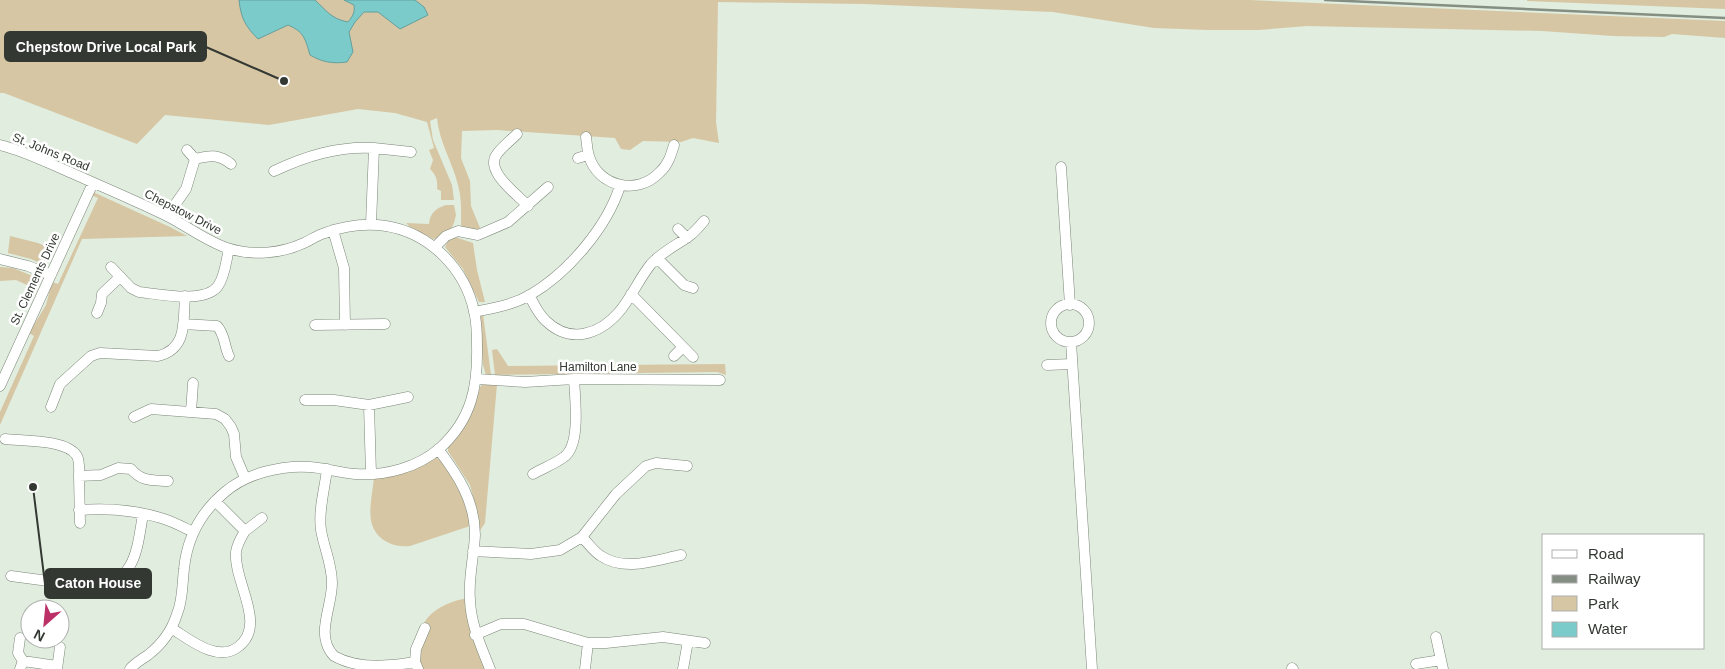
<svg xmlns="http://www.w3.org/2000/svg" width="1725" height="669" font-family="Helvetica,sans-serif">
  <style>
    .green { fill: #d6c6a4 }
    .water { fill: #7bcbcb; stroke: #659f9d }
    .lines { fill: none; stroke-linecap: round; stroke-linejoin: round }
    .minor-casing { stroke: #7b8678; stroke-width: 11 }
    .minor { stroke: #fff; stroke-width: 10 }
    .rail { stroke: #858e83; stroke-width: 2.5 }
    .labels { text-anchor: middle; stroke-width: 5; stroke-linejoin: round; paint-order: stroke }
    .street-label { font-size: 12px; fill: #333832; stroke: #fff }
    .leader { fill: none; stroke: #333832; stroke-width: 2 }
    .callout-dot { fill: #333832; stroke: #fff; stroke-width: 2 }
    .callout { fill: #333832; stroke: #333832; stroke-width: 2 }
    .callout-label { font-size: 14px; text-anchor: middle; font-weight: bold; fill: #fff }
  </style>
  <rect width="100%" height="100%" fill="#e1edde"/>
  <path class="green" d="M0 0H1249L1725 21V38L1672 34 1664 37 1613 36 1542 31 1307 26 1259 30H1208L1154 28 1053 12 864 4 718 2 716 122 719 143 693 138 681 142 643 141 630 150 621 149 615 138 497 130 462 131 461 158 470 181 471 206 480 228 474 232 461 228C461 213 462 199 458 185 453 163 439 142 437 118L430 121 433 140 452 185 454 200H441V191L437 189C438 180 436 175 430 169L433 160 429 150 434 148 427 122 395 113 358 109 269 125 165 115 137 144 4 93H0Z
    M1527 0H1725V9L1527 1Z
    M93 192 170 227 187 236 82 239 0 425V412L34 336 29 333 46 305 52 282 58 284 98 198 91 195Z
    M446 205H454L456 215 454 223 451 229 438 238 433 239 411 228 406 223 429 224C430 213 436 208 446 205Z
    M10 236 38 243 54 250 46 266 31 259 8 253Z
    M455 237 473 243 477 270 485 302H479L463 269 445 247 448 241Z
    M0 267 13 268 40 279 36 289 16 280 0 281Z
    M483 314 491 375H486L483 365 480 316Z
    M497 349 508 366 725 364 726 375 717 372 495 375 492 350Z
    M484 383 497 384 485 523 479 532 478 515 470 485 448 451V446L478 394 480 387Z
    M436 458C456 465 467 507 470 526L410 546C401 547 395 546 387 542 362 529 372 501 374 477Z
    M463 599H469L490 669H418C419 659 420 630 424 623 432 609 449 602 463 599Z"/>
  <path class="water" d="M239 0H315C326 10 331 19 348 22 353 16 355 12 354 5L344 0H415L424 7 428 15 400 29 378 12H364L355 22 349 32 353 52 347 62C332 64 322 62 310 55 305 38 304 32 288 25L258 39C245 26 241 18 239 0Z"/>
  <g class="lines">
    <defs>
      <path id="minor" d="M517 134C511 140 502 147 497 154 484 171 517 194 528 206
        M586 137C587 143 587 150 589 156 598 187 638 196 660 172 668 165 671 155 674 145
        M0 145C26 151 50 164 74 174 105 188 136 201 167 216 187 226 206 241 227 248 252 256 280 254 304 243 311 240 317 235 325 233 344 226 365 223 386 226 430 233 465 269 474 311 477 323 477 334 477 345 478 386 472 419 440 448 417 468 385 476 355 474 340 473 326 468 310 467 282 465 247 473 225 492 201 512 187 538 184 569 182 585 183 600 177 614 172 630 161 645 148 655 141 660 135 663 130 669
        M374 148 411 152
        M187 150 195 159C210 155 219 154 231 164
        M578 158 588 155
        M1061 167 1070 305
        M274 171C306 156 338 146 374 148L371 224
        M167 216 186 189 195 159
        M678 229 687 238
        M333 230 344 268 345 325
        M435 247 446 236 458 231 478 235 508 222 548 187
        M657 258 684 285 693 288
        M0 259 28 266 51 275
        M111 267 131 288 139 292C159 294 205 304 218 286 225 276 226 261 229 249
        M631 294 693 357
        M529 295C534 304 538 314 546 321 570 344 599 335 619 312 631 298 639 279 651 264 662 252 675 246 688 237 694 233 699 227 704 221
        M1051 323a19 19 0 1 1 38 0a19 19 0 1 1-38 0Z
        M474 312C493 308 513 305 530 295 568 273 607 227 620 186
        M97 313 101 303 102 294 120 277
        M183 324 217 326C225 334 224 346 229 356
        M315 325 385 324
        M1071 342 1092 669
        M674 356 683 347
        M1047 365 1072 364
        M477 379 525 382 574 379 720 380
        M0 386 93 183
        M305 400H334L369 405 408 397
        M369 405 371 474
        M51 407 60 384 91 356 100 353 158 356C188 349 183 320 185 296
        M191 412 193 383
        M134 417 151 409 216 414 225 419 231 427 234 434 236 457 245 478
        M5 439C23 441 67 439 77 456 80 462 79 470 79 476
        M438 449C458 475 475 501 475 535 474 556 468 579 470 600 471 625 481 646 490 669
        M327 469C325 488 318 510 321 530 324 548 332 564 332 583 332 598 326 613 325 628 324 638 327 649 334 656 357 669 387 667 415 662L418 669
        M533 474C543 468 555 464 564 457 581 445 575 399 574 379
        M79 510C106 508 135 510 161 518 172 521 183 527 193 532
        M80 523 79 476 101 475 118 468 131 469C142 482 152 480 168 481
        M245 531 262 518
        M582 537C588 543 594 552 601 556 625 572 656 560 681 555
        M473 551 531 554 560 550 582 537 616 494 646 466 656 463 687 466
        M11 576 93 587C136 583 137 549 143 514
        M171 628C189 639 217 663 238 647 268 625 233 581 236 552 237 544 241 538 245 531L215 501
        M475 635 501 624H524L588 643H606L663 637 705 643
        M1436 637 1443 669
        M20 638 18 653 23 661
        M415 662 416 649 425 628
        M1416 664 1441 660
        M1292 668 1293 669
        M20 669 23 661 57 666
        M57 669 60 647
        M585 669 588 643
        M683 669 688 641"/>
    </defs>
    <use href="#minor" class="minor-casing"/>
    <use href="#minor" class="minor"/>
    <path class="rail" d="M1325 0 1725 18"/>
  </g>
  <g class="labels">
    <g class="street-label">
      <text transform="translate(51 152) rotate(22)" y="4">St. Johns Road</text>
      <text transform="translate(183 212) rotate(27)" y="4">Chepstow Drive</text>
      <text transform="translate(35 279) rotate(-65)" y="4">St. Clements Drive</text>
      <text x="598" y="371">Hamilton Lane</text>
    </g>
  </g>
  <path class="leader" d="M284 81L206 47M33 487L45 584"/>
  <g class="callout-dot">
    <circle cx="284" cy="81" r="5"/>
    <circle cx="33" cy="487" r="5"/>
  </g>
  <g class="callout">
    <rect x="5" y="32" width="201" height="29" rx="5"/>
    <rect x="45" y="569" width="106" height="29" rx="5"/>
  </g>
  <g class="callout-label">
    <text x="106" y="52">Chepstow Drive Local Park</text>
    <text x="98" y="588">Caton House</text>
  </g>
  <rect x="1542" y="534" width="162" height="115" fill="#ffffff" stroke="#adafad"/>
  <rect x="1552" y="550" width="25" height="8" fill="#ffffff" stroke="#adafad"/>
  <text x="1588" y="559" font-size="15" fill="#333832">Road</text>
  <rect x="1552" y="575" width="25" height="8" fill="#858e83" stroke="#adafad"/>
  <text x="1588" y="584" font-size="15" fill="#333832">Railway</text>
  <rect x="1552" y="596" width="25" height="15" fill="#d6c6a4" stroke="#adafad"/>
  <text x="1588" y="609" font-size="15" fill="#333832">Park</text>
  <rect x="1552" y="622" width="25" height="15" fill="#7bcbcb" stroke="#adafad"/>
  <text x="1588" y="634" font-size="15" fill="#333832">Water</text>
  <g transform="translate(45 624) rotate(207)"><circle r="24" fill="#ffffff" stroke="#adafad"/>
  <path d="M0-4L9 19L0 12L-9 19Z" fill="#bb3066"/>
  <text y="-8" font-size="14" font-weight="bold" text-anchor="middle" fill="#333832">N</text>
  </g>
</svg>
